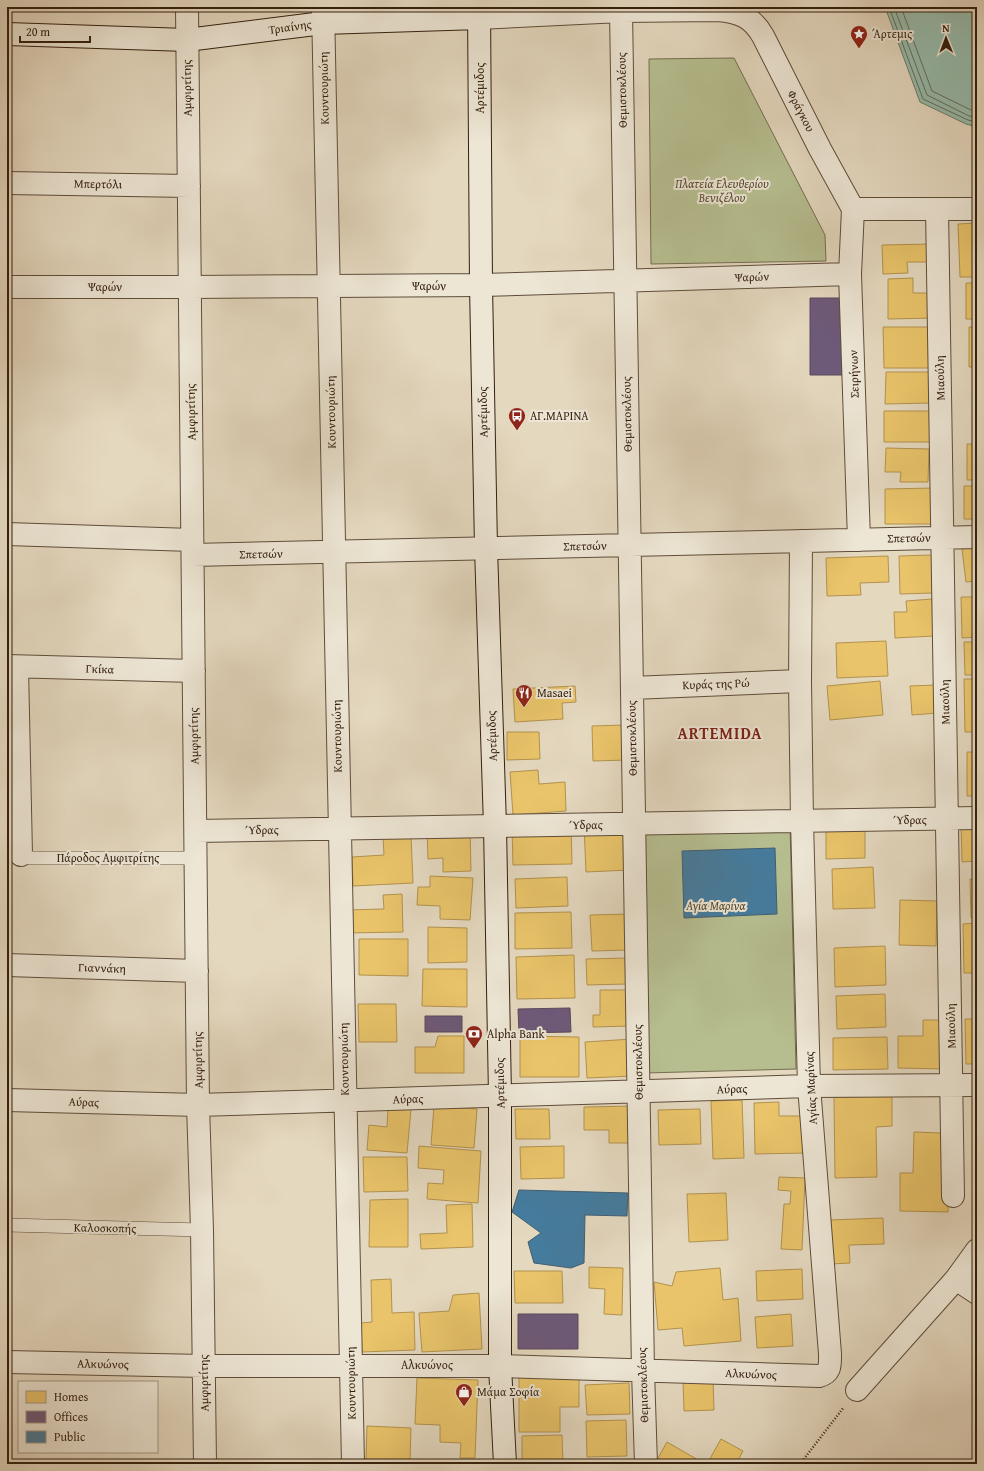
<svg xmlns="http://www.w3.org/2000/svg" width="984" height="1471" font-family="'Gentium Book Plus',serif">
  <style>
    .green { fill: #b6be90; stroke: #746e4f }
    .water { fill: #97bbac; stroke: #6f7d6d }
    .homes { fill: #e9c46a; stroke: #b2924e }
    .offices { fill: #6d597a; stroke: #5c485a }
    .public { fill: #457b9d; stroke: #405f72 }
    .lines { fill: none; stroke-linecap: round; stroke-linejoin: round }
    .shore { stroke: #656d5d; stroke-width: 1 }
    .lane-casing { stroke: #5f4d3a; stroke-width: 14 }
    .street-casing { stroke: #5f4d3a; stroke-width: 24 }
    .secondary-casing { stroke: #331f0e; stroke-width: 24 }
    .path { stroke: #331f0e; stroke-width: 2.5; stroke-dasharray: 1 2; stroke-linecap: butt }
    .lane { stroke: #ede6d5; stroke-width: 13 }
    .street { stroke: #ede6d5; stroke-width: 22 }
    .secondary { stroke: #ede6d5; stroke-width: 22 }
    .labels { text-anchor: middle; stroke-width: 4; stroke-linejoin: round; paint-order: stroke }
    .street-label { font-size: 12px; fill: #331f0e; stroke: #ede6d5 }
    .poi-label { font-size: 12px; fill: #331f0e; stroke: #ede6d5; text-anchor: start }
    .park-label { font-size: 12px; font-style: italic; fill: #54472e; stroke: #ede6d5 }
    .district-label { font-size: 16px; font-weight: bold; letter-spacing: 1px; fill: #7a1f14; stroke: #ede6d5 }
  </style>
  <rect width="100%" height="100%" fill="#e4d8bf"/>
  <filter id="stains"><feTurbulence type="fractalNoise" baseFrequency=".005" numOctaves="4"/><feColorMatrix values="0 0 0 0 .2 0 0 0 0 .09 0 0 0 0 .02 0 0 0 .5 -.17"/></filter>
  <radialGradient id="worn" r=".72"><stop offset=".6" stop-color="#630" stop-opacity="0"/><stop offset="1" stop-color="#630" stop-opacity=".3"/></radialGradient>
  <path class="green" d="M734 58 825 235 826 261 651 264 649 59Z
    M790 823 796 1069 645 1073 639 827Z"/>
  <path class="water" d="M885 7H977V127L966 124 920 102Z"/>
  <path class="homes" d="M977 223V277H960L958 224Z
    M932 244 933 262H907L908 273 883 274 882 245Z
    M913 278V293H935V318L888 319V279Z
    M966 283H977V319H966Z
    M883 327H931V368H884Z
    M969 327H977V367H969Z
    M886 372H932L933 403 885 404Z
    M884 411H933L932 442H884Z
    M967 444H977V480H967Z
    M886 448 929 449 928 482H900L901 472H885Z
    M964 486H977V519H964Z
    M934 488 935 524H885V489Z
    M977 547V581L966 582 962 549Z
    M932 555 933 593 900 594 899 556Z
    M888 556 889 582 860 583 861 595 827 596 826 558Z
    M961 597H977V637L962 638Z
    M932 599 934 636 895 638 894 612H907L906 601Z
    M886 641 888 676 837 678 836 643Z
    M964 642H977V675H965Z
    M964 679H977V732H965Z
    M880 681 883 715 830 720 827 686Z
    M936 685 938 713 912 715 910 686Z
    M575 686 576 702 562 703 563 719 515 722 513 689Z
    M626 725 627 760 593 761 592 726Z
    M507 732H539L540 759 507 760Z
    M967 752H977V796H967Z
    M538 770 539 784 565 782 566 811 513 815 510 772Z
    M627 824 629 870 586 872 584 826Z
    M977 825V861L962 862 961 826Z
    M571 827 572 864 513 865 512 829Z
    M826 829H865V858L826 859Z
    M470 830 471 871 443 872V858L428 859 427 831Z
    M411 835 413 883 353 886 352 857 384 855 383 836Z
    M873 867 875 908 833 909 832 869Z
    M977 871V918H971L970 879 974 880Z
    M430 876 473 878 470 920 440 919V906L417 905 418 887H430Z
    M567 877 568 906 516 908 515 879Z
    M402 894 403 932 347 933 346 910 384 909 383 895Z
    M900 900 937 901 936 946 899 945Z
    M571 912 572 948 515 949V913Z
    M628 914 629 950 592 951 590 915Z
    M977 923V973H964L963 924Z
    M428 927 467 928V962L428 963Z
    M359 939H408V976L359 975Z
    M885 946 886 985 835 987 834 948Z
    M574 955 575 998 517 999 516 957Z
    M627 958V984L587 985 586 959Z
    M423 969H467V1007L422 1006Z
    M600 990H631V1026L593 1027V1015H600Z
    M885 994 886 1027 837 1029 836 996Z
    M358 1004H396L397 1042H359Z
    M965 1019H977V1064H966Z
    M923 1020H945L944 1069 898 1068V1036H923Z
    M438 1036H464V1073H415V1047H435Z
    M520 1036 579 1037V1077H520Z
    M887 1037 888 1069 833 1070V1038Z
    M632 1039 634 1076 587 1078 585 1042Z
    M892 1096V1126L876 1127 877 1177 835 1178 834 1097Z
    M742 1100 744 1158 713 1159 711 1101Z
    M779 1102V1116H808V1153L755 1154 754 1103Z
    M434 1106 477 1109 474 1148 431 1145Z
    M633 1106V1143H609V1130H584V1107Z
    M388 1107 411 1109 407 1153 367 1150 369 1125 387 1127Z
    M515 1109H549L550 1139H516Z
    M700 1109 701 1144 659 1145 658 1110Z
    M914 1132 942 1133 948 1165V1212L900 1211V1173H913Z
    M977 1144V1160L973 1158Z
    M419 1146 481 1151 478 1203 427 1199 428 1183 443 1184 444 1170 418 1168Z
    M564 1146V1178L521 1179 520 1147Z
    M363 1157H407L408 1191 364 1192Z
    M779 1177 805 1178 802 1250 781 1249 784 1204H790L791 1191 778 1190Z
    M726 1193 728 1240 689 1242 687 1194Z
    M408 1199V1247H369L370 1200Z
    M472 1204 473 1247 421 1249 420 1234 447 1233 446 1205Z
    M883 1218 884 1244 849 1245 850 1263 831 1264 830 1220Z
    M589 1267 623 1268 622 1315 604 1314 605 1289 589 1288Z
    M720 1268 723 1300 738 1298 741 1341 684 1346 682 1328 658 1330 654 1282 672 1286 676 1272Z
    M802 1269 803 1299 757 1301 756 1271Z
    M514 1271H562L563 1303H515Z
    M391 1279 392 1313 414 1312 415 1350 362 1352 361 1323 372 1322 371 1280Z
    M479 1293 482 1349 422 1352 419 1313 449 1311 453 1295Z
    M791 1314 793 1346 757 1348 755 1317Z
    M519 1376H579V1407H560V1432H519Z
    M417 1378 478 1380 475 1458H460L461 1443 440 1442V1425L415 1424Z
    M683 1379H713L714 1410 684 1411Z
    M629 1383 630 1414 587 1415 585 1385Z
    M626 1420 627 1456 587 1457 586 1421Z
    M367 1426 411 1428 410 1462 366 1461Z
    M562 1435 563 1464H522V1436Z
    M721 1439 743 1451 736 1464H707Z
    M667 1442 705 1464H658V1458Z
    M475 1462V1464H438V1463Z
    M582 1463H624V1464H582Z"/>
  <path class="offices" d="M810 298H845V375H810Z
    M570 1008 571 1032 519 1033 518 1009Z
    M425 1016H462V1032H425Z
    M518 1314H578V1349H518Z"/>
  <path class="public" d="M775 848 777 914 684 918 682 851Z
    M519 1190 628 1193 627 1216 585 1215 584 1263 571 1268 534 1263 528 1242 541 1233 512 1212Z"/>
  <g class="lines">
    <path class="shore" d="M889 7 923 99 968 120 977 122
      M894 7 927 95 969 116 977 117
      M901 7 932 91 971 110 977 111"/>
    <defs>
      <path id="lane" d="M21 855 30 858H196
        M7 1225 202 1230"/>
      <path id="street" d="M187 7 198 1105 202 1230 205 1464
        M323 7 353 1464
        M621 11 643 1371 646 1464
        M479 18 621 11 718 10C740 12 752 17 763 36L820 149 853 209H977
        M7 183 189 186
        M853 209 850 274 859 540
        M937 209 953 1196
        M7 287H190L481 285 850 274
        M7 534 192 540
        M193 555 977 537
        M7 666 194 671
        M17 667 21 855
        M632 688 800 681
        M196 831 977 818
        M7 965 197 971
        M7 1100 198 1105 809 1086 977 1085
        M977 1250 956 1279 977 1293
        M7 1362 204 1366H500L819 1376C831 1373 830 1365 830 1354L809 1086 802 821 800 681 801 541
        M857 1390 956 1279"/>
      <path id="secondary" d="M479 7 481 285 486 548 495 826 500 1096V1366L505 1464
        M7 34 187 40 323 23 479 18"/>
    </defs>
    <use href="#lane" class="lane-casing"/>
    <use href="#street" class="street-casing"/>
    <use href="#secondary" class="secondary-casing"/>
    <path class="path" d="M800 1464 844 1407"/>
    <use href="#lane" class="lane"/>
    <use href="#street" class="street"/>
    <use href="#secondary" class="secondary"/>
  </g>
  <defs>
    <symbol id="sight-pin" viewBox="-11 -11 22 30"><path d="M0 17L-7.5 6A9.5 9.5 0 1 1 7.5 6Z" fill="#8f2418" stroke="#ede6d5"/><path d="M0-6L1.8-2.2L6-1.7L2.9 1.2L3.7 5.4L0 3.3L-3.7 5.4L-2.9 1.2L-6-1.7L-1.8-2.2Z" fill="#fff"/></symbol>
    <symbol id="bus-pin" viewBox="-11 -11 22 30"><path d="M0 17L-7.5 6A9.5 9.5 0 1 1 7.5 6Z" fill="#8f2418" stroke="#ede6d5"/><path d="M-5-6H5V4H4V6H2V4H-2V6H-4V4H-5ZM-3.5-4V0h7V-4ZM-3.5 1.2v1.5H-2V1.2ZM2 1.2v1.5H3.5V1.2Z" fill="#fff"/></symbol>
    <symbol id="restaurant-pin" viewBox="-11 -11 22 30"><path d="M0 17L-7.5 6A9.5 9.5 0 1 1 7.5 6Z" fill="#8f2418" stroke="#ede6d5"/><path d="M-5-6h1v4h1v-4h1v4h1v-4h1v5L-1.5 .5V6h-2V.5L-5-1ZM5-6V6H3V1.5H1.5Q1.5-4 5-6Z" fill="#fff"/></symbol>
    <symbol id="bank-pin" viewBox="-11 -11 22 30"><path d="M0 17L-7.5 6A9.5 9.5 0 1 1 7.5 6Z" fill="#8f2418" stroke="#ede6d5"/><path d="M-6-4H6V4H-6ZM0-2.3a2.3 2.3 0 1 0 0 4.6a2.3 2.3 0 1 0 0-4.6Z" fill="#fff"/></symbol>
    <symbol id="shop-pin" viewBox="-11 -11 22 30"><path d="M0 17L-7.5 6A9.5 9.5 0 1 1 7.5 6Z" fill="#8f2418" stroke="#ede6d5"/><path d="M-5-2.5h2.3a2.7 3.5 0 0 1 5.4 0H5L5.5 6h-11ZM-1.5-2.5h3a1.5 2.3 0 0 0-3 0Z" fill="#fff"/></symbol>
  </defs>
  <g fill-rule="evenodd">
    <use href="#sight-pin" x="849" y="24" width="20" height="27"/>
    <use href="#bus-pin" x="507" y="406" width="20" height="27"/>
    <use href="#restaurant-pin" x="514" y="683" width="20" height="27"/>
    <use href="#bank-pin" x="464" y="1024" width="20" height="27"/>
    <use href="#shop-pin" x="454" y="1382" width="20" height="27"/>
  </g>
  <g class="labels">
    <g class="street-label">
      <text transform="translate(290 27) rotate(-8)" y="4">Τριαίνης</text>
      <text transform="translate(187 88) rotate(-91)" y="4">Αμφιρτίτης</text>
      <text transform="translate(324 88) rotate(-91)" y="4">Κουντουριώτη</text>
      <text transform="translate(480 88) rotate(-90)" y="4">Αρτέμιδος</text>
      <text transform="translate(622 90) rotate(-91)" y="4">Θεμιστοκλέους</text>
      <text transform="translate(801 111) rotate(63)" y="4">Φράγκου</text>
      <text transform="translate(98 184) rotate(1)" y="4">Μπερτόλι</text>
      <text transform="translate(752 277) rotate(-2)" y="4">Ψαρών</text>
      <text x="429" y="290">Ψαρών</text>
      <text x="105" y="291">Ψαρών</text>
      <text transform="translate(854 374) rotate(-92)" y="4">Σειρήνων</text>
      <text transform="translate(940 378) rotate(-91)" y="4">Μιαούλη</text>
      <text transform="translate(191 412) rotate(-91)" y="4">Αμφιρτίτης</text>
      <text transform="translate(331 412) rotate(-91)" y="4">Κουντουριώτη</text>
      <text transform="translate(483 412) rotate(-91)" y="4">Αρτέμιδος</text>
      <text transform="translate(627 414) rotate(-91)" y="4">Θεμιστοκλέους</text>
      <text transform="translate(909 538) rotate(-1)" y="4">Σπετσών</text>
      <text transform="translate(585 546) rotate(-1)" y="4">Σπετσών</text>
      <text transform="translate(261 554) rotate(-1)" y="4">Σπετσών</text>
      <text transform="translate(100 669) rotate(2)" y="4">Γκίκα</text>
      <text transform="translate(716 684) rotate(-2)" y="4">Κυράς της Ρώ</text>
      <text transform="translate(945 702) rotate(-91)" y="4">Μιαούλη</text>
      <text transform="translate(194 736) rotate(-91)" y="4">Αμφιρτίτης</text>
      <text transform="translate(337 736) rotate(-91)" y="4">Κουντουριώτη</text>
      <text transform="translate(492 736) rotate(-92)" y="4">Αρτέμιδος</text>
      <text transform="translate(632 738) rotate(-91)" y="4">Θεμιστοκλέους</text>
      <text transform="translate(910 820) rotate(-1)" y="4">Ύδρας</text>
      <text transform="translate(586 825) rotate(-1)" y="4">Ύδρας</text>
      <text transform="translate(262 830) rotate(-1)" y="4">Ύδρας</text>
      <text x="108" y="862">Πάροδος Αμφιτρίτης</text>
      <text transform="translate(102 968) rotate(2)" y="4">Γιαννάκη</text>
      <text transform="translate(951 1026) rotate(-91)" y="4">Μιαούλη</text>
      <text transform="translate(344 1059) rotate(-91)" y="4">Κουντουριώτη</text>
      <text transform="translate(198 1060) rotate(-91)" y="4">Αμφιρτίτης</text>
      <text transform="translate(638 1062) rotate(-91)" y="4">Θεμιστοκλέους</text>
      <text transform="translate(500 1083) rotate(-91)" y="4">Αρτέμιδος</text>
      <text transform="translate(811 1088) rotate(-93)" y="4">Αγίας Μαρίνας</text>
      <text transform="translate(732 1089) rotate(-2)" y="4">Αύρας</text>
      <text transform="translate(408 1099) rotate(-2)" y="4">Αύρας</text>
      <text transform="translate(84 1102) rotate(2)" y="4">Αύρας</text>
      <text transform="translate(105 1228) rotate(1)" y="4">Καλοσκοπής</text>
      <text transform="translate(103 1364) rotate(1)" y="4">Αλκυώνος</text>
      <text x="427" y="1369">Αλκυώνος</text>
      <text transform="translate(751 1374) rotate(2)" y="4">Αλκυώνος</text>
      <text transform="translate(204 1383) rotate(-91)" y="4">Αμφιρτίτης</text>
      <text transform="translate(351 1383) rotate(-91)" y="4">Κουντουριώτη</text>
      <text transform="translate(643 1385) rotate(-92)" y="4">Θεμιστοκλέους</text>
    </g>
    <g class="poi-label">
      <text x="872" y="38">Άρτεμις</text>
      <text x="530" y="420">ΑΓ.ΜΑΡΙΝΑ</text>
      <text x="537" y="697">Masaei</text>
      <text x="487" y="1038">Alpha Bank</text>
      <text x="477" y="1396">Μάμα Σοφία</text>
    </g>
    <g class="park-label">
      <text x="722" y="188">Πλατεία Ελευθερίου<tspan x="722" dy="14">Βενιζέλου</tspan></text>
      <text x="716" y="910">Αγία Μαρίνα</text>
    </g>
    <g class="district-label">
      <text x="720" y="739">ARTEMIDA</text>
    </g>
  </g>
  <rect width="984" height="1471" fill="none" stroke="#e4d8bf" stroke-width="24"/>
  <rect x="8" y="8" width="968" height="1455" fill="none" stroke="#331f0e" stroke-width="2"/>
  <rect x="12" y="12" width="960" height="1447" fill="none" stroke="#331f0e"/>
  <rect x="18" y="1381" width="140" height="72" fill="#ede6d5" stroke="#a39685"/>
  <rect x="26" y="1391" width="20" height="12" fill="#e9c46a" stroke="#a39685"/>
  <text x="54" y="1401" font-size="12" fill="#331f0e">Homes</text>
  <rect x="26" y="1411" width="20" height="12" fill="#6d597a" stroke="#a39685"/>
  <text x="54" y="1421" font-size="12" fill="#331f0e">Offices</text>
  <rect x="26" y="1431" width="20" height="12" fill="#457b9d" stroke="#a39685"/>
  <text x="54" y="1441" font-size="12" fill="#331f0e">Public</text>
  <g transform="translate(946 38) rotate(359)" stroke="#ede6d5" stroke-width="3" paint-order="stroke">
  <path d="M0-3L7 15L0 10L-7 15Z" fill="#331f0e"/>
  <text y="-6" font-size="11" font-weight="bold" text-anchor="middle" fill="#331f0e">N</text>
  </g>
  <path d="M20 36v6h70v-6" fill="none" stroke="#331f0e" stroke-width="2"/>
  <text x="26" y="36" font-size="12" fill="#331f0e" stroke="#ede6d5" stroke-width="3" paint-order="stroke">20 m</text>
  <rect width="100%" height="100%" filter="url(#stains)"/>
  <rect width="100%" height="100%" fill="url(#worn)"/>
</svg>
